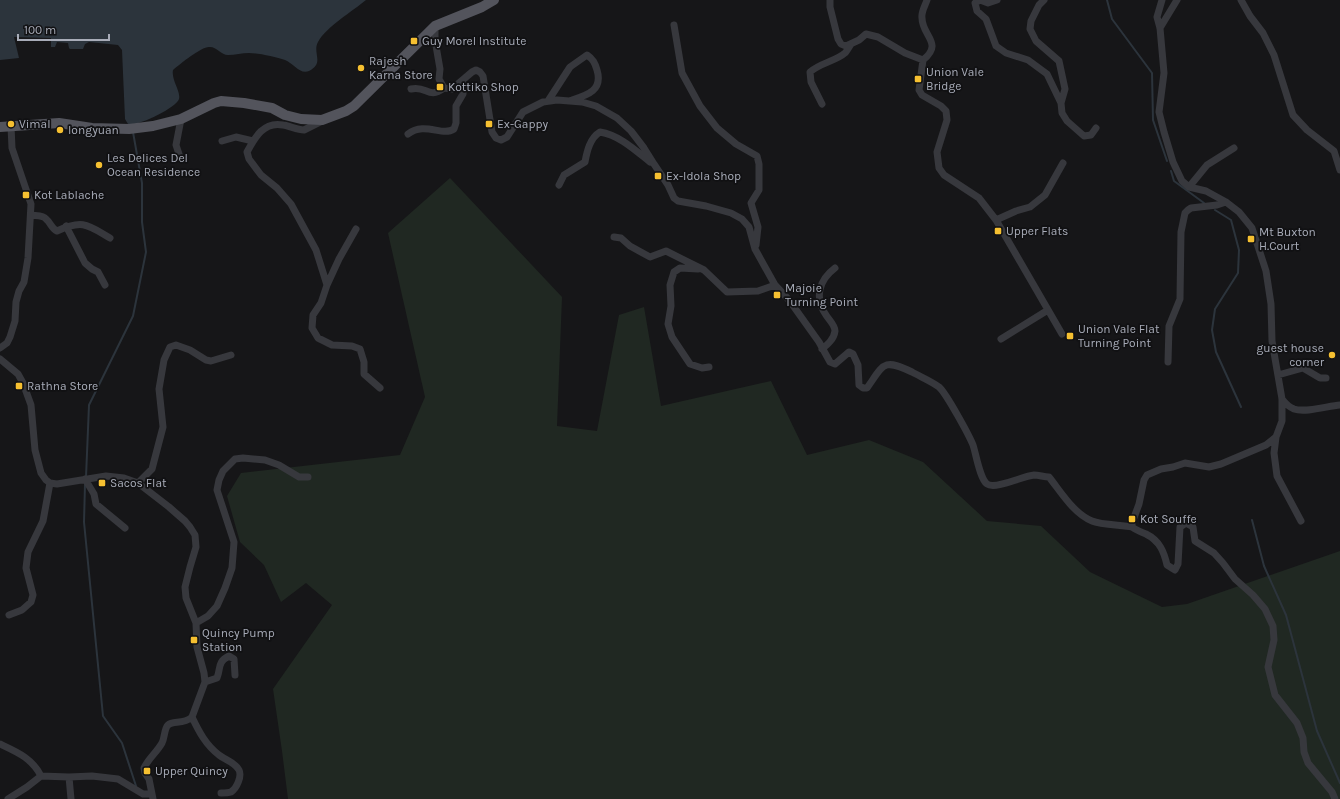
<svg xmlns="http://www.w3.org/2000/svg" width="1340" height="799" font-family="Karla,sans-serif">
  <style>
    .green { fill: #202822 }
    .water { fill: #2c343c }
    .lines { fill: none; stroke-linecap: round; stroke-linejoin: round }
    .stream { stroke: #2c343c; stroke-width: 2 }
    .street { stroke: #37383d; stroke-width: 7 }
    .primary { stroke: #53545c; stroke-width: 10 }
    .poi-dot { fill: #f6c031; stroke: #111113; stroke-width: 1.5 }
    .labels { text-anchor: middle; stroke-width: 3.5; stroke-linejoin: round; paint-order: stroke }
    .poi-label { font-size: 12px; fill: #a8acb8; stroke: #111113; text-anchor: start }
  </style>
  <rect width="100%" height="100%" fill="#161618"/>
  <path class="green" d="M450 178 562 297 557 426 597 431 619 315 644 307 661 406 771 381 807 455 869 440 923 462 987 521 1041 526 1090 572 1162 607 1187 604 1340 551V799H288L282 751 273 689 332 605 306 583 281 602 264 565 240 542 227 496 241 473 400 455 425 397 388 233Z"/>
  <path class="water" d="M0 0H366C353 11 326 27 318 42 312 53 325 63 309 71 300 75 293 63 285 60 276 57 258 53 249 53 242 53 235 55 228 55 221 55 216 46 209 47 201 47 180 64 173 70 171 80 181 91 179 99 176 108 137 127 128 124L125 119 122 50 118 45 89 42 85 44 83 49H70L69 48 68 43 57 42 55 47H51V38L14 37 19 58 0 60Z"/>
  <g class="lines">
    <path class="stream" d="M1107 0 1112 19 1152 73 1153 120 1167 161
      M1171 171 1174 181 1204 203
      M1215 210 1231 220 1239 250 1238 273 1215 309 1212 330 1216 352 1241 407
      M86 477 89 405 133 316 146 252 142 222V183L133 132
      M85 484 84 522 103 716 122 743 136 786
      M1252 520 1264 566 1286 615 1317 731 1340 783"/>
    <path class="street" d="M830 0V7L838 39 841 44 846 46 859 40 866 34 878 37 905 53 923 60
      M927 0C925 6 921 12 922 18 922 36 944 43 923 60L919 90 922 95 941 106 946 111 947 120 937 152 939 168 944 175 979 198 996 220 1062 334
      M980 0 975 3 977 11 986 19 996 46 1006 53 1028 60 1047 74 1061 103 1065 89 1059 61 1036 41 1030 29 1031 21 1039 5 1044 0
      M980 0 988 3 997 0
      M1162 0 1157 17 1160 28 1164 73 1159 112 1164 132 1173 162 1182 181 1189 187 1206 191 1226 202 1239 212 1252 228 1266 271 1271 304 1272 341 1282 399V421L1276 437 1266 445 1221 464 1209 467 1185 463 1173 467 1161 469 1147 475 1144 480 1139 504 1132 523V527C1136 530 1141 532 1146 534 1160 541 1164 552 1167 565L1175 570 1178 564 1180 527 1186 523 1193 527 1195 541 1214 553 1223 563 1235 579 1253 595 1265 609 1273 626 1274 640 1268 667 1275 695 1297 723 1303 738 1304 752 1308 763 1332 792 1335 799
      M1241 0 1250 16 1263 33 1274 55 1293 115 1307 130 1334 151 1340 170
      M674 25 682 73 700 106 717 128 736 144 757 156 759 164V190L751 203 758 227 756 245
      M435 26V40L440 69 439 79 444 88 452 89 472 72 476 70 480 72 483 76 492 132 496 138 501 140 507 137 523 112 543 102 557 100 582 102 596 106 617 118 631 131 644 148 654 164 668 185 674 198 678 201 706 206 731 213 742 219 749 227 755 249 775 285 789 300 819 342 830 362 835 364 849 352 853 354 858 365 859 385 863 388H867C884 364 883 358 912 372 921 377 931 381 939 387 946 393 969 435 973 445 976 454 980 479 987 484 995 490 1023 476 1034 475 1039 475 1044 477 1049 477 1061 492 1074 514 1092 521 1101 525 1122 525 1132 527
      M1160 28 1177 0
      M411 89C427 85 428 100 444 88
      M548 101 570 67 587 55C593 59 595 63 597 70 603 90 588 95 572 100
      M1061 103 1062 113 1067 121 1084 136 1091 135 1096 128
      M822 104 811 82 810 72C820 63 836 61 845 53 847 51 849 47 851 44
      M322 121 304 130C297 130 290 126 283 125 264 121 255 137 247 152L249 159 261 175 277 188 291 204 316 250 327 285 321 303 313 315 312 328 318 338 332 345 352 346 360 349 364 362V374L380 388
      M408 134C425 121 442 137 454 129L456 123V106L463 94V80
      M222 141 236 137 253 141
      M179 154 176 145 181 119
      M559 185 564 175 585 162C587 151 590 138 600 132 619 135 635 150 650 162
      M1189 187 1207 165 1234 148
      M31 215C35 216 43 215 46 219 51 223 51 228 57 231 83 219 88 225 110 238
      M996 220 1016 211 1030 207 1045 195 1063 163
      M66 226 85 263 92 269 98 272 105 285
      M614 237 621 238 630 246 650 257 666 251 704 270 727 292 758 291 775 285
      M698 269 680 268 674 272 670 285 671 306 668 324 672 337 690 364 702 368 709 367
      M327 285 339 259 356 229
      M1001 339 1048 310
      M0 348 7 343 10 337 15 321 16 302 19 291 24 282 28 258 31 204 12 148 11 126
      M822 349C828 344 834 339 835 331 835 325 829 320 826 315 814 298 819 280 835 268
      M0 359 18 374 23 383 31 405 35 450 41 473 46 480 50 483 57 484 106 476 124 478 138 483 169 507 185 521 190 527 195 535 196 547 190 567 185 587 186 598 196 623 197 647 204 673 205 682 192 717C183 725 173 720 168 725 164 729 165 737 162 743 157 752 148 759 144 768L145 773 149 779 153 799
      M1168 362 1169 326 1180 299 1181 232 1185 213 1188 210 1191 208 1217 205 1226 202
      M1278 375 1303 368 1320 378H1326
      M1282 399C1285 403 1289 407 1294 409 1305 413 1328 406 1340 405
      M1276 437 1274 453 1277 476 1301 521
      M85 479 94 494 96 504 125 528
      M138 483 152 469 163 427 159 389 164 360 170 347 176 345 190 350 206 360 211 361 231 355
      M9 615 22 610 31 602 33 595 26 568 28 552 43 521 50 483
      M196 623 208 616 217 606 225 588 232 568 234 542 217 490 219 480 223 471 235 459 243 458 265 460 279 465 299 477H308
      M205 682 217 678C221 668 217 662 229 656L234 659 235 675
      M192 717C199 732 206 745 219 755 225 760 235 762 239 770 242 776 237 788 231 792 228 793 225 793 221 793
      M0 744C17 752 32 758 41 776L69 777 71 799
      M69 777 92 776 118 779 143 794H152
      M8 799 27 787 41 776"/>
    <path class="primary" d="M0 127 59 123 92 128 129 129 153 126 181 119 214 103 221 101 244 103 272 108 285 115 301 119 322 120 346 111 354 106 435 26 482 7 494 0"/>
  </g>
  <g class="poi-dot">
    <rect x="410" y="37" width="8" height="8" rx="2"/>
    <circle cx="361" cy="68" r="4"/>
    <rect x="914" y="75" width="8" height="8" rx="2"/>
    <rect x="436" y="83" width="8" height="8" rx="2"/>
    <circle cx="11" cy="124" r="4"/>
    <rect x="485" y="120" width="8" height="8" rx="2"/>
    <circle cx="60" cy="130" r="4"/>
    <circle cx="99" cy="165" r="4"/>
    <rect x="654" y="172" width="8" height="8" rx="2"/>
    <rect x="22" y="191" width="8" height="8" rx="2"/>
    <rect x="994" y="227" width="8" height="8" rx="2"/>
    <rect x="1247" y="235" width="8" height="8" rx="2"/>
    <rect x="773" y="291" width="8" height="8" rx="2"/>
    <rect x="1066" y="332" width="8" height="8" rx="2"/>
    <circle cx="1332" cy="355" r="4"/>
    <rect x="15" y="382" width="8" height="8" rx="2"/>
    <rect x="98" y="479" width="8" height="8" rx="2"/>
    <rect x="1128" y="515" width="8" height="8" rx="2"/>
    <rect x="190" y="636" width="8" height="8" rx="2"/>
    <rect x="143" y="767" width="8" height="8" rx="2"/>
  </g>
  <g class="labels">
    <g class="poi-label">
      <text x="422" y="45">Guy Morel Institute</text>
      <text x="369" y="65">Rajesh<tspan x="369" dy="14">Karna Store</tspan></text>
      <text x="926" y="76">Union Vale<tspan x="926" dy="14">Bridge</tspan></text>
      <text x="448" y="91">Kottiko Shop</text>
      <text x="19" y="128">Vimal</text>
      <text x="497" y="128">Ex-Gappy</text>
      <text x="68" y="134">longyuan</text>
      <text x="107" y="162">Les Delices Del<tspan x="107" dy="14">Ocean Residence</tspan></text>
      <text x="666" y="180">Ex-Idola Shop</text>
      <text x="34" y="199">Kot Lablache</text>
      <text x="1006" y="235">Upper Flats</text>
      <text x="1259" y="236">Mt Buxton<tspan x="1259" dy="14">H.Court</tspan></text>
      <text x="785" y="292">Majoie<tspan x="785" dy="14">Turning Point</tspan></text>
      <text x="1078" y="333">Union Vale Flat<tspan x="1078" dy="14">Turning Point</tspan></text>
      <text x="1324" y="352" text-anchor="end">guest house<tspan x="1324" dy="14">corner</tspan></text>
      <text x="27" y="390">Rathna Store</text>
      <text x="110" y="487">Sacos Flat</text>
      <text x="1140" y="523">Kot Souffe</text>
      <text x="202" y="637">Quincy Pump<tspan x="202" dy="14">Station</tspan></text>
      <text x="155" y="775">Upper Quincy</text>
    </g>
  </g>
  <path d="M18 34v6h91v-6" fill="none" stroke="#a8acb8" stroke-width="2"/>
  <text x="24" y="34" font-size="12" fill="#a8acb8" stroke="#111113" stroke-width="3" paint-order="stroke">100 m</text>
</svg>
